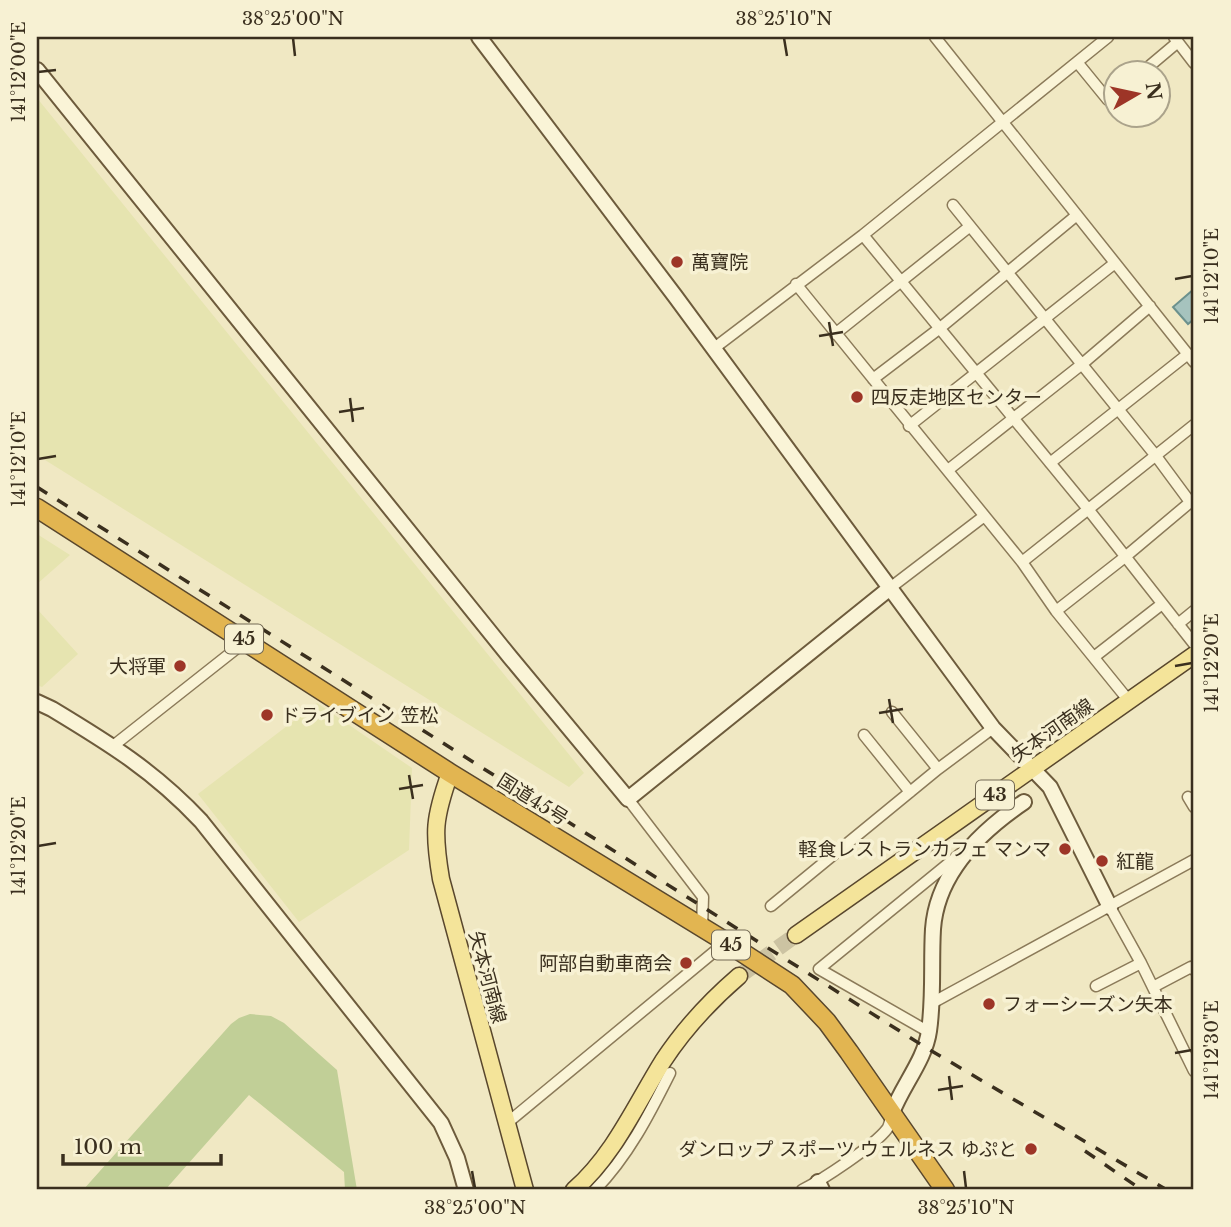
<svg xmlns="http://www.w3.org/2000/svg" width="1231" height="1227" font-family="'Libre Baskerville','Noto Sans JP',serif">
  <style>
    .farmland { fill: #e6e4b0 }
    .green { fill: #c1cf97 }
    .water { fill: #a6c3be; stroke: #6c918d; stroke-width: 2 }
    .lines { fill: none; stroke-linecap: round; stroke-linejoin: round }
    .primary-tunnel { stroke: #ccc3a2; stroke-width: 16; stroke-dasharray: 16 8; stroke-linecap: butt }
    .street-casing { stroke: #8b7a59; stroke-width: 13 }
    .secondary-casing { stroke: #6d5b3c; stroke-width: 18 }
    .primary-casing { stroke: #59472d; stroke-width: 19 }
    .highway-casing { stroke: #59472d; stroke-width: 21 }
    .street { stroke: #faf4d7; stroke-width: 10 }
    .secondary { stroke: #faf4d7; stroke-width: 14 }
    .primary { stroke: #f4e49a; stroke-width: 16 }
    .highway { stroke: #e2b551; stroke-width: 18 }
    .rail { stroke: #3a2f1e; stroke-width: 3.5; stroke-dasharray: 12 12; stroke-linecap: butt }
    .ticks { fill: none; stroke: #3a2f1e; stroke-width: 2.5 }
    .poi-dot { fill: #9d3527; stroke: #f7f1d3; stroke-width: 2.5 }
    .labels { text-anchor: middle; stroke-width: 7; stroke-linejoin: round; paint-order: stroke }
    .shield { fill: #f7f1d3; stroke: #736954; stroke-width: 2 }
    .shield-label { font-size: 18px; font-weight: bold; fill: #3a2f1e }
    .poi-label { font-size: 19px; fill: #3a2f1e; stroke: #f7f1d3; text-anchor: start }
    .street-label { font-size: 19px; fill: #3a2f1e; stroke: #f7f1d3 }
    .neatline { fill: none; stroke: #3a2f1e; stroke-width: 2.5 }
    .ticks-label { font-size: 18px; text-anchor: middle; fill: #3a2f1e }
  </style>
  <rect width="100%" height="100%" fill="#f0e8c3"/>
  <path class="farmland" d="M37 98 584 773 569 787 37 455Z
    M37 534 70 555 37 584Z
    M37 609 78 654 42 687 37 685Z
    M317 703 412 768 409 850 299 922 198 794Z"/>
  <path class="green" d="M250 1014 271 1016 284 1023 337 1070 357 1190H345L344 1172 249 1095 165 1190H83L231 1024 239 1018Z"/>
  <path class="water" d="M1194 289V319L1188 324 1173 307Z"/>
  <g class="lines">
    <path class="primary-tunnel" d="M739 976 796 935"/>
    <defs>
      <path id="street" d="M935 37 1194 362
        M1174 37 1194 63
        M1077 62 1108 100 1116 94
        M1140 74 1178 42
        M953 205 1156 456 1190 502
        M863 235 1088 509 1194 644
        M796 284 1022 562 1056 611 1129 701
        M835 334 969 227
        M713 349 863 235 1108 37
        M873 379 940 328 1077 215
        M909 426 1115 263
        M1050 463 1188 354
        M948 470 1081 365 1150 306
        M1022 562 1194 425
        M890 588 983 517
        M1056 611 1125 557 1194 499
        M1178 624 1194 611
        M1094 657 1162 604
        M892 712 938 769
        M864 735 910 792
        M113 746 246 641
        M1188 797 1194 807
        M628 799 703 897 702 928
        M771 906 938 769 993 728
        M1110 907 1141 963 1194 1071
        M1096 986 1141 963
        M1153 987 1191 967 1194 970
        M932 1003 1194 860
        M929 1032 819 969 960 854
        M506 1124 726 942
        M595 1190C628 1156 649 1115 670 1073
        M802 1190C822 1180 874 1146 887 1129 890 1125 890 1119 892 1113"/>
      <path id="secondary" d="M479 37 675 296 993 728 1050 787 1110 907
        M37 70 510 657 628 799 890 588
        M37 702 52 709C110 744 154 771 201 821L441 1123 457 1158 466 1190
        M892 1113C902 1086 925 1060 929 1031 934 997 931 963 933 929 937 873 981 831 1024 802
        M818 1182 822 1190"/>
      <path id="primary" d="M450 773C434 818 433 832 441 879L525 1190
        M796 935 1194 655
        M574 1190C614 1155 635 1106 663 1061 684 1029 710 1001 739 976"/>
      <path id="highway" d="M37 508 450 773 726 942 792 985 827 1022 849 1052 945 1190"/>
    </defs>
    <use href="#street" class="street-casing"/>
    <use href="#secondary" class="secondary-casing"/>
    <use href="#primary" class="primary-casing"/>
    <use href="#highway" class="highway-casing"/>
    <use href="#street" class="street"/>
    <use href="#secondary" class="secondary"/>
    <use href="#primary" class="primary"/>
    <use href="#highway" class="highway"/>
    <path class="rail" d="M37 487 925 1047 1167 1190
      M1085 1151 1142 1190"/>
  </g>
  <path class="ticks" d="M293 38 295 56M784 38 787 56M38 72 56 70M1175 279 1192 276M829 322 833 346M819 336 843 332M350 398 353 422M339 412 364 408M38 459 56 456M1175 666 1192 663M889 699 893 723M879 713 903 709M409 775 413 799M399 789 423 785M38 846 56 843M1175 1053 1192 1050M949 1076 952 1100M938 1090 963 1086M472 1171 475 1188M964 1171 966 1188"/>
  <g class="poi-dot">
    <circle cx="677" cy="262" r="7"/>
    <circle cx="857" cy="397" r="7"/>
    <circle cx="180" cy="666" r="7"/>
    <circle cx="267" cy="715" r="7"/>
    <circle cx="1065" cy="849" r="7"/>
    <circle cx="1102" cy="861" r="7"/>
    <circle cx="686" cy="963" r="7"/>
    <circle cx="989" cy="1004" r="7"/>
    <circle cx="1031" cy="1149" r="7"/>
  </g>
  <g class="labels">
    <g class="shield">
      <rect x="225" y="624.5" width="38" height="29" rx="5"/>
      <rect x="976" y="780.5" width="38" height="29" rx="5"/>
      <rect x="712" y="930.5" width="38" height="29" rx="5"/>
    </g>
    <g class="shield-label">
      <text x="244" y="645">45</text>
      <text x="995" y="801">43</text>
      <text x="731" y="951">45</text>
    </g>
    <g class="poi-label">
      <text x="691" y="269">萬寶院</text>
      <text x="871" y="404">四反走地区センター</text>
      <text x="166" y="673" text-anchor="end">大将軍</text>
      <text x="281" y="722">ドライブイン 笠松</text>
      <text x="1051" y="856" text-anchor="end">軽食レストランカフェ マンマ</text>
      <text x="1116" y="868">紅龍</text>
      <text x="672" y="970" text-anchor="end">阿部自動車商会</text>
      <text x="1003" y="1011">フォーシーズン矢本</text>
      <text x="1017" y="1156" text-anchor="end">ダンロップ スポーツ ウェルネス ゆぷと</text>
    </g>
    <g class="street-label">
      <text transform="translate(1052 730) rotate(-35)" y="7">矢本河南線</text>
      <text transform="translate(533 799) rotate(32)" y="7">国道45号</text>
      <text transform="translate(488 977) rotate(75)" y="7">矢本河南線</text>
    </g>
  </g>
  <rect width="1231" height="1227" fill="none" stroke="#f7f1d3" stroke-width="77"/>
  <g transform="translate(1137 94) rotate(81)"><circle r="33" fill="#f7f1d3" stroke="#aba38b" stroke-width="2"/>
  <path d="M0-5L12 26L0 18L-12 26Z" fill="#9d3527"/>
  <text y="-10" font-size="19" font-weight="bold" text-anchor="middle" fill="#3a2f1e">N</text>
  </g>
  <path d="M63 1154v10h158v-10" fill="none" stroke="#3a2f1e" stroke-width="3.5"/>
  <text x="74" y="1154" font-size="21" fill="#3a2f1e" stroke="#f7f1d3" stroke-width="5" paint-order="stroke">100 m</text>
  <rect x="38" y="38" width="1154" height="1150" class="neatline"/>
  <g class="ticks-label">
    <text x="293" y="25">38°25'00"N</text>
    <text x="784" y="25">38°25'10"N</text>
    <text transform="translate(19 72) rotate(-90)" y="6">141°12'00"E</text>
    <text transform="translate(1212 276) rotate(-90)" y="6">141°12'10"E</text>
    <text transform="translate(19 459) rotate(-90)" y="6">141°12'10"E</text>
    <text transform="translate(1212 663) rotate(-90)" y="6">141°12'20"E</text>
    <text transform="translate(19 846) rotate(-90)" y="6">141°12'20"E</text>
    <text transform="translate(1212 1050) rotate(-90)" y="6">141°12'30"E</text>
    <text x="475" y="1214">38°25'00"N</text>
    <text x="966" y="1214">38°25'10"N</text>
  </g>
</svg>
